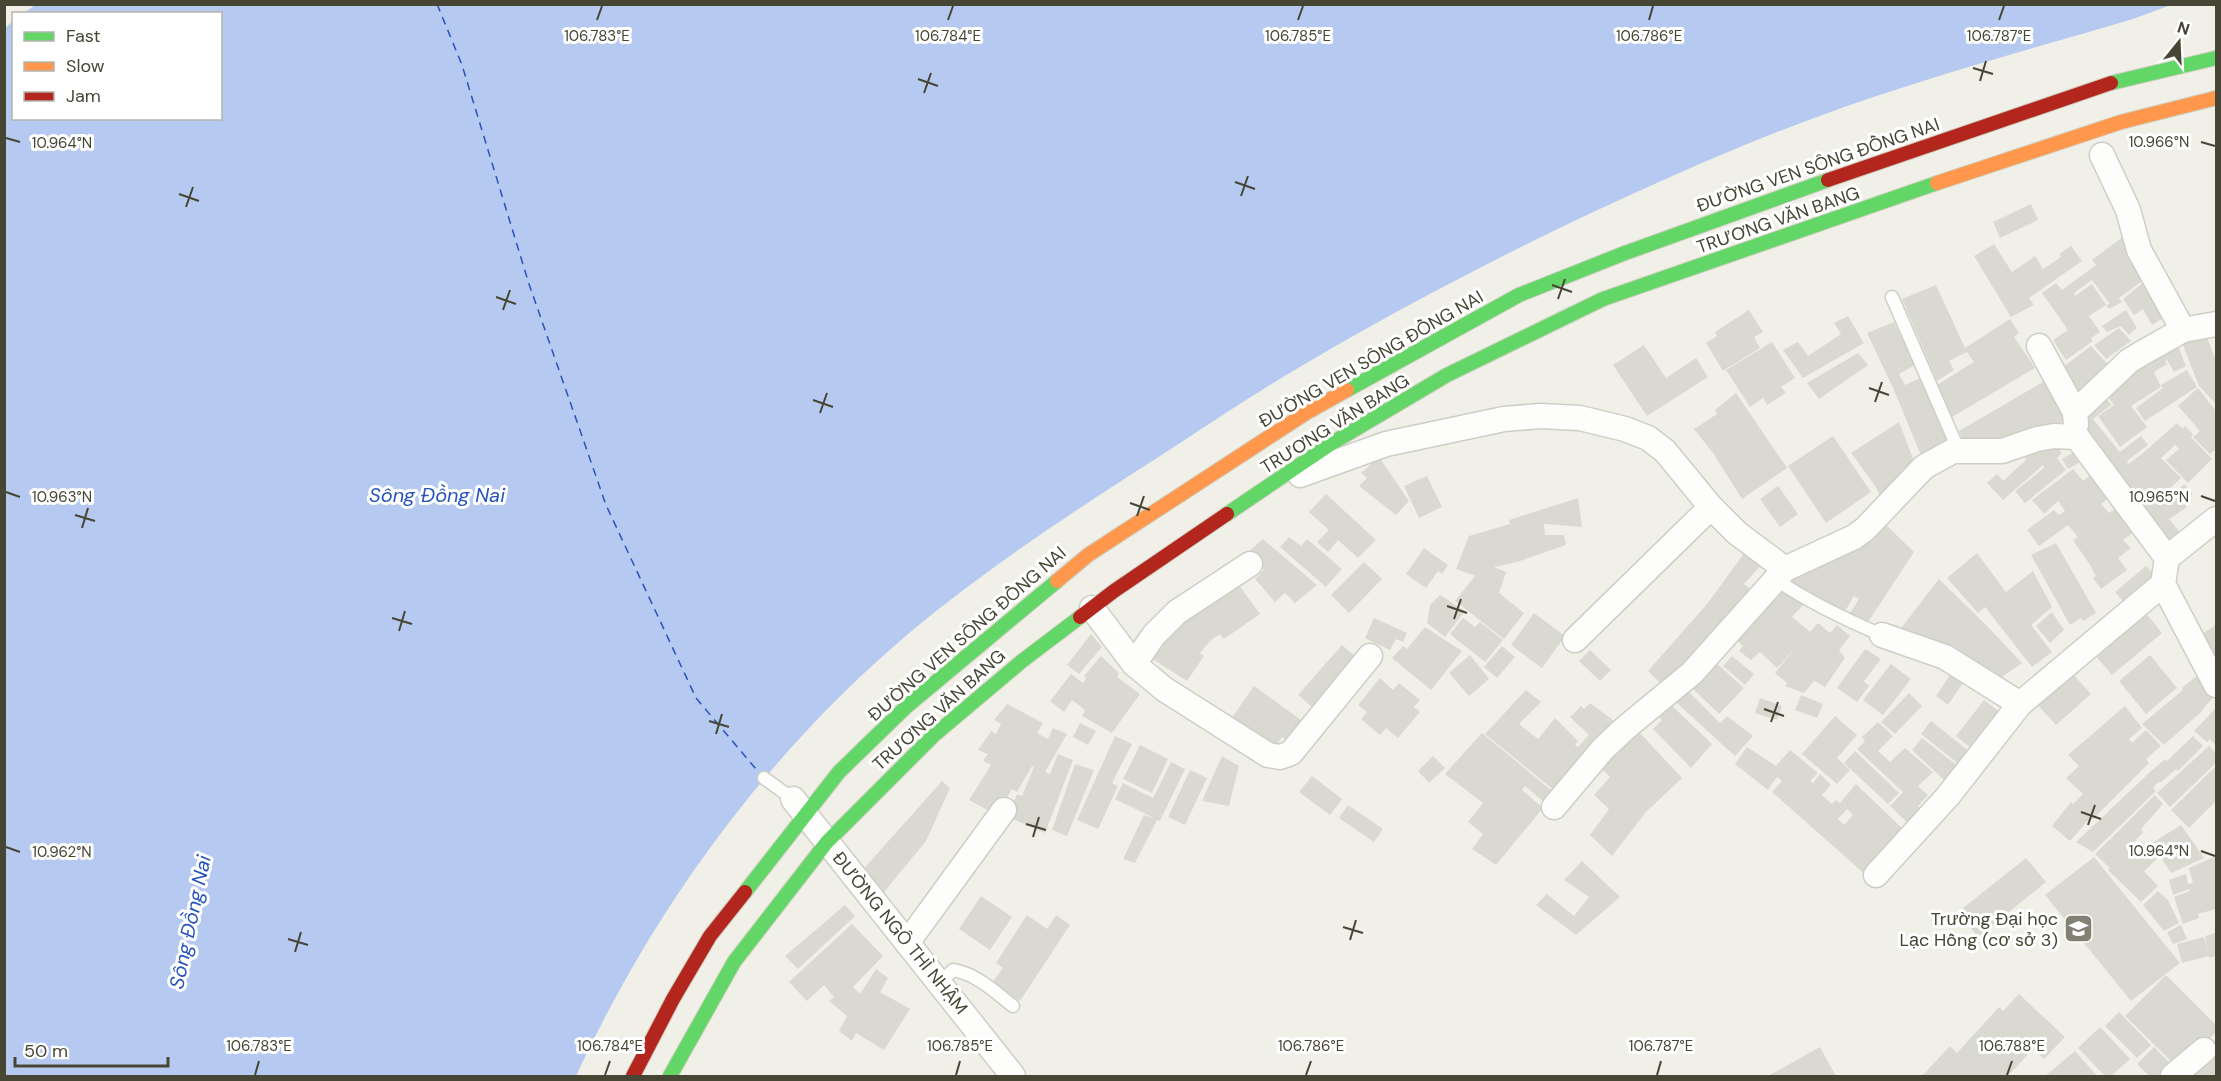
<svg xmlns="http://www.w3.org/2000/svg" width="2221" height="1081" font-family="'DM Sans',sans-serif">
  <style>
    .water { fill: #b6caf1 }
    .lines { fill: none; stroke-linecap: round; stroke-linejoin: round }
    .ferry { stroke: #2654bb; stroke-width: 1.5; stroke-dasharray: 8 6; stroke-linecap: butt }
    .building { fill: #dad9d1; fill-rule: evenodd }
    .lane-casing { stroke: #cecec6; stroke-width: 15 }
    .street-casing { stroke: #cecec6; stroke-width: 27 }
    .fast-casing { stroke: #cecebe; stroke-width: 16 }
    .slow-casing { stroke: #cecebe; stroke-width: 16 }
    .jam-casing { stroke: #cecebe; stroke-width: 16 }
    .lane { stroke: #fdfdfc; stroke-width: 12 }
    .street { stroke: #fdfdfc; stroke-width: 24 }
    .fast { stroke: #63d668; stroke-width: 14 }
    .slow { stroke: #ff974d; stroke-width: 14 }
    .jam { stroke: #b3261e; stroke-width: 14 }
    .ticks { fill: none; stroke: #474534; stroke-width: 2 }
    .labels { text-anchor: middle; stroke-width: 6; stroke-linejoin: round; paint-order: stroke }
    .street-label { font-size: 18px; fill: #474534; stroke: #fff }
    .poi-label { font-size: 18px; fill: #474534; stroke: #fff; text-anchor: end }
    .water-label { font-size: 20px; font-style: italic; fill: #2654bb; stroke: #fff }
    .ticks-label { font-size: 15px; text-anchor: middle; fill: #474534; stroke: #fff; stroke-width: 6; stroke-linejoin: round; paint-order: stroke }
  </style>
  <rect width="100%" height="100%" fill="#f0f0e8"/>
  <path class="water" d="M35 5H2171L2133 19C2028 50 1920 79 1817 117 1753 140 1690 168 1628 196 1510 250 1395 310 1283 377 1247 399 1212 422 1177 445 1087 503 996 561 914 629 769 750 655 906 576 1076H5V28L13 21 14 118H220V14L24 13Z"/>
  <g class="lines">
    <path class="ferry" d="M437 4 462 65 529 284 606 505 696 698 761 775"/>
  </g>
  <path class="building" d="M2031 204 2038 220 2000 238 1993 222Z
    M2124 236 2149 276 2119 298 2122 302 2109 309 2106 305 2110 304 2092 280 2074 293 2075 296 2092 284 2106 305 2089 316 2100 332 2091 338 2093 341 2066 360 2053 340 2068 330 2042 293 2056 283 2062 290 2096 265 2092 260Z
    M1994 244 2012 272 2035 256 2043 269 2061 257 2059 254 2071 246 2082 261 2029 298 2034 305 2011 317 1974 256Z
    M2149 278 2171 313 2152 325 2143 309 2134 315 2123 299Z
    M1936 285 1965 348 2010 319 2019 333 2014 337 2035 368 1952 417 1937 385 1974 362 1967 352 1949 361 1954 370 1937 381 1902 299Z
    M1749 310 1763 332 1754 337 1760 348 1723 371 1706 343 1717 336 1715 332Z
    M2126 310 2137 328 2129 335 2121 326 2107 332 2102 326Z
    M1848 316 1864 343 1803 378 1783 350 1798 342 1808 356 1841 334 1834 323Z
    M1894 322 1915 365 1899 374 1905 385 1920 378 1950 448 1935 452 1920 453 1894 390 1867 333Z
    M2119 328 2131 341 2106 359 2094 345Z
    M2205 333 2215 358 2216 357V404L2199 386 2181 340Z
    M2176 341 2186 366 2174 372 2167 360 2165 361 2167 364 2154 372 2161 387 2131 406 2147 427 2120 447 2098 416 2114 405 2103 390Z
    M1772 342 1795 378 1781 387 1786 393 1767 405 1763 398 1750 407 1726 370Z
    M1644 345 1666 378 1696 358 1708 377 1647 416 1613 365Z
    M2091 346 2113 370 2078 402 2058 371Z
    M1858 353 1868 365 1819 399 1807 383Z
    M2187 370 2197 387 2145 421 2136 408 2163 388 2161 385Z
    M2050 378 2070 414 2058 425 2019 439 2012 428 2018 440 1987 445 1985 439 1974 445 1965 443 1959 431Z
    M2198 388 2216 411V449L2210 454 2193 437 2200 431 2178 406Z
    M1736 393 1787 468 1742 499 1713 453 1694 429 1717 414 1715 410Z
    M2102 393 2111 405 2093 419 2120 452 2141 436 2148 445 2127 461 2128 464 2142 454 2177 423 2183 429 2185 426 2193 434 2191 437 2212 459 2188 483 2166 460 2179 449 2175 445 2161 458 2181 478 2170 488 2187 507 2169 519 2184 537 2170 550 2080 420Z
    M1899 422 1914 461 1881 498 1876 487 1851 453Z
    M1833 436 1871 492 1826 523 1788 466Z
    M2051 440 2062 453 2057 458 2066 470 2025 503 2015 491 2044 468 2043 465 2003 500 1987 483 1997 474 2003 481 2026 460 2023 450Z
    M2078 450 2084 460 2068 469 2062 459Z
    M1379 457 1409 501 1396 515 1359 486 1367 478 1361 473Z
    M2073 469 2083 481 2092 474 2111 496 2101 504 2109 513 2120 506 2138 529 2123 540 2131 548 2118 558 2127 570 2101 589 2093 578 2096 576 2090 565 2073 540 2078 537 2068 525 2039 546 2027 530 2054 510 2059 515 2065 511 2058 501 2044 514 2032 500Z
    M1427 476 1442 507 1419 518 1404 486Z
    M2184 484 2193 494 2186 500 2178 490Z
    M1778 486 1798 514 1780 527 1760 499Z
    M1326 494 1376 540 1358 558 1338 540 1328 552 1317 542 1329 530 1309 512Z
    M1578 498 1582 527 1544 524 1545 535H1564L1566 545 1517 562 1494 567 1506 572 1499 593 1524 613 1504 639 1455 601 1475 576 1456 569 1469 536 1510 524 1509 520Z
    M1882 521 1914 552 1868 622 1848 616 1859 599 1854 596 1844 613 1788 583 1795 567Z
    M1289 537 1301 546 1307 539 1342 569 1326 587 1280 547Z
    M1263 539 1317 585 1295 603 1285 593 1275 602 1255 579 1264 570 1247 553Z
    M2056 543 2096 613 2083 621 2081 618 2070 625 2031 555Z
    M1424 548 1448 565 1442 574 1438 571 1426 588 1406 574Z
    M1745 552 1762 564 1744 584 1757 595 1666 689 1648 671 1707 604Z
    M1977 553 2006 592 2033 571 2052 607 2031 625 2052 652 2032 667 1985 607 1978 613 1947 578Z
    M1364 562 1382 579 1349 613 1331 595Z
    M2146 566 2158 580 2127 606 2115 592Z
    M1233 577 1260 614 1224 639 1220 634 1210 641 1200 653 1204 656 1187 681 1151 658 1193 604 1201 612 1213 603Z
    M1939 579 1987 626 2022 663 1996 681 1960 660 1965 654 1951 645 1949 649 1930 638 1926 643 1898 632Z
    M1775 588 1804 604 1792 617 1810 632 1818 623 1830 633 1837 625 1850 636 1839 650 1845 658 1825 687 1814 681 1804 693 1785 686 1787 683 1775 673 1795 648 1777 668 1760 652 1751 660 1739 651 1743 646 1732 636Z
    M1440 595 1465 611 1445 637 1427 623 1430 605Z
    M2052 612 2064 630 2050 643 2036 626Z
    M2145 612 2162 633 2112 675 2094 654Z
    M1534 613 1565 636 1542 668 1511 645Z
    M1374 618 1407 633 1403 642 1396 639 1390 650 1365 638Z
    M1463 618 1475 627 1480 622 1503 640 1485 662 1450 634Z
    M2216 625V656L2203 633Z
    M1425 627 1462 651 1431 690 1392 658 1403 646 1407 649Z
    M1091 634 1102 647 1079 674 1067 665Z
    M1342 645 1357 658 1313 708 1298 695Z
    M1502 646 1515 657 1497 678 1484 667Z
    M1865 649 1881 659 1864 681 1869 686 1857 702 1837 688Z
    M1590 650 1611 670 1600 681 1579 661Z
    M1470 655 1489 679 1469 696 1449 673Z
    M2150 655 2177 688 2146 714 2119 681Z
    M1101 656 1119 673 1117 677 1140 694 1112 733 1082 716 1085 710 1072 700 1064 712 1050 701 1071 674 1083 683 1086 678 1084 676Z
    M1732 656 1754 674 1745 685 1723 666Z
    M1714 661 1744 688 1719 714 1690 686Z
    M1891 664 1911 679 1883 715 1863 700Z
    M1954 669 1967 677 1948 705 1936 696Z
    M2070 671 2091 694 2056 725 2035 702Z
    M2199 674 2213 697 2201 712 2164 745 2142 724 2183 690 2182 688Z
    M1380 678 1393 690 1399 683 1420 700 1414 707 1420 712 1398 738 1386 728 1380 735 1361 719 1367 712 1358 705Z
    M1254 686 1301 720 1286 741 1282 737 1273 749 1231 719Z
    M1526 690 1541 702 1519 724 1538 739 1555 718 1578 741 1575 745 1578 747 1589 735 1570 717 1581 706 1584 709 1590 703 1621 726 1560 795 1485 734Z
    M1688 691 1720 723 1727 716 1753 736 1735 756 1677 703Z
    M1909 693 1922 706 1895 734 1881 722Z
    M1801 695 1823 704 1817 718 1795 710Z
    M1760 698 1782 706 1777 720 1755 713Z
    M1984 700 2001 713 1971 748 1956 736Z
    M1669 703 1712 744 1691 768 1653 729 1662 720 1657 715Z
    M1007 704 1043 723 1037 733 1048 739 1053 728 1067 734 1045 772 1050 774 1058 754 1073 760 1045 833 1008 817 1017 794 1022 796 1034 767 1032 766 1017 792 1012 789 997 815 969 800 991 765 983 761 988 754 978 750 991 731 996 734 1001 724 994 720Z
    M2125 706 2142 728 2129 739 2132 743 2146 730 2161 746 2146 759 2149 763 2093 819 2090 818 2070 841 2052 826 2071 802 2073 804 2083 794 2066 778 2079 766 2068 755Z
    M2216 708V746L2210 739 2207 742 2194 731Z
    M1835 716 1857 735 1837 758 1850 770 1837 784 1802 754Z
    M1931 721 1970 752 1960 765 1921 734Z
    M1878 722 1893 736 1878 751 1890 762 1905 748 1933 772 1918 786 1928 795 1918 806 1926 813 1912 827 1890 806 1903 792 1857 749 1865 741 1862 737Z
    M1080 723 1096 731 1088 745 1073 737Z
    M1482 733 1557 795 1549 806 1525 786 1522 790 1543 808 1496 865 1472 849 1483 834 1468 822 1483 803 1445 774Z
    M1640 733 1682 778 1646 812 1612 856 1590 835 1609 809 1594 795 1610 777 1598 765 1623 740 1626 745Z
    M1115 736 1132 744 1112 783 1118 786 1098 829 1077 820Z
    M2193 736 2203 746 2178 771 2176 769 2160 783 2158 782 2153 788 2156 791 2093 852 2076 842 2149 773 2165 759 2167 761Z
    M1922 738 1959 767 1945 781 1912 750Z
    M1140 745 1168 759 1152 793 1123 779Z
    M2209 746 2216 753V763L2170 807 2157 793Z
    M1747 747 1776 766 1790 750 1818 773 1810 781 1813 783 1820 774 1831 785 1822 795 1832 804 1836 800 1840 803 1856 784 1907 833 1868 877 1772 792 1782 781 1777 777 1768 790 1735 764ZM1847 809 1853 815 1844 825 1838 819Z
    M1855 751 1899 793 1888 804 1844 763Z
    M1222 756 1239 766 1229 806 1202 801Z
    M1433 756 1445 768 1429 783 1418 771Z
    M1171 762 1185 769 1160 821 1157 820 1135 863 1123 859 1144 815 1154 818 1115 799 1123 783 1153 798Z
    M1075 764 1094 770 1067 836 1052 830Z
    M2216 766V801L2189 828 2171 810Z
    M1190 770 1207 778 1185 825 1168 817Z
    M1312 776 1342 799 1330 815 1299 792Z
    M942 781 950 788 926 841 880 897 860 873Z
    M2155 795 2163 804 2141 829 2143 832 2127 850 2129 852 2141 841 2159 857 2144 871 2158 886 2141 902 2108 870 2110 868 2095 854Z
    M1348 805 1383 829 1374 842 1339 818Z
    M2181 825 2204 858 2171 873 2152 843Z
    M2216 856V909L2198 914 2199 918 2183 924 2174 897 2190 891 2189 889 2173 895 2169 880 2186 874 2188 884 2193 883 2189 868Z
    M2094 857 2180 963 2131 1001 2045 895Z
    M2026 858 2046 882 1978 937 1958 912Z
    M1582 861 1620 897 1576 935 1536 905 1547 894 1574 916 1589 897 1564 880Z
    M2158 891 2168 900 2179 923 2164 931 2143 905Z
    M981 896 1012 917 990 950 959 929Z
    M845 905 855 916 798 969 785 956Z
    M1027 915 1047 929 1056 915 1070 925 1020 1001 992 983 1003 968 996 963Z
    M852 924 883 956 853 987 860 994 876 969 888 978 880 992 910 1009 884 1050 856 1033 852 1041 839 1031 847 1016 829 1001 834 997 824 985 807 1001 789 982Z
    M2181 925 2187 939 2173 944 2167 932Z
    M2216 933V956L2209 958V956L2182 963 2177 944 2204 937 2208 952 2205 936Z
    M2166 975 2216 1025V1032L2179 1069 2125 1016Z
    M2019 994 2065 1037 2044 1059 2033 1049 2008 1076H1922L1950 1046 1957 1053 1999 1007 2003 1011Z
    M2119 1012 2151 1045 2137 1058 2105 1026Z
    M2100 1027 2130 1059 2111 1076H2105L2078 1048Z
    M1820 1047 1836 1076H1768Z
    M2154 1047 2176 1069 2168 1076H2149L2137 1064Z
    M2075 1051 2097 1076H2045Z
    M2209 1051 2216 1057V1076H2187Z"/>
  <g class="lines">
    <defs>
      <path id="lane" d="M1892 297 1959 451
        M1775 579C1809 602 1844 619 1882 635
        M764 778 793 799
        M940 983 953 970C977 974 995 992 1013 1006"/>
      <path id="street" d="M2102 155 2128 210 2139 250 2183 330
        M2039 346 2075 412 2076 425
        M2075 412 2129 361 2142 353 2183 330 2216 324
        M1300 475 1386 444 1504 419 1540 416 1580 418 1625 429 1648 438 1665 451 1711 507 1737 533 1785 569 1854 537 1865 529 1924 467 1953 451H2002L2037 439 2054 436 2077 437 2167 558
        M2216 519 2167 558 2163 584 2216 685
        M1092 608 1134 664 1164 689 1268 755 1280 757 1291 753 1370 656
        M1882 635 1945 657 2020 704 2163 584
        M1575 640 1711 507
        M1134 664 1154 635 1177 612 1250 564
        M793 799 1013 1076
        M1554 807 1603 749 1624 729 1692 673 1785 569
        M1876 875 1948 796 2020 704
        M907 943 1004 810
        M2173 1076 2204 1050"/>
      <path id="fast" d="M2111 83 2216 58
        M1347 390 1519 295 1625 253 1828 180
        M1227 514 1332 443 1447 375 1603 299 1937 183
        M745 892 839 772 907 706 1057 581
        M670 1076 734 962 827 842 933 736 1022 661 1080 617"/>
      <path id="slow" d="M1937 183 2121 122 2216 98
        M1057 581 1088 555 1306 413 1347 390"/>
      <path id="jam" d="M1828 180 2111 83
        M1080 617 1114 591 1227 514
        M633 1076 673 999 710 936 745 892"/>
    </defs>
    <use href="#lane" class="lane-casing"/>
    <use href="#street" class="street-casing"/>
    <use href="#fast" class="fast-casing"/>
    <use href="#slow" class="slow-casing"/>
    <use href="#jam" class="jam-casing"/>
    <use href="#lane" class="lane"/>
    <use href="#street" class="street"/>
    <use href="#fast" class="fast"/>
    <use href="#slow" class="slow"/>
    <use href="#jam" class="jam"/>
  </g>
  <path class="ticks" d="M597 20 602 6M948 20 953 6M1298 20 1303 6M1649 20 1653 6M1999 20 2004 6M1973 68 1993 74M918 79 938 86M1980 81 1986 61M924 93 931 73M6 138 20 142M2201 142 2215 146M1235 182 1255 189M179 194 199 201M1241 196 1248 176M186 207 193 187M1552 285 1572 292M496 297 516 304M1558 299 1565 279M503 310 510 290M1869 388 1889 395M813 400 833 407M1875 402 1882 382M820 413 827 393M6 492 20 497M2201 496 2215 501M1130 503 1150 510M75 515 95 521M1137 516 1144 496M82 528 88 508M1447 606 1467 613M392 618 412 624M1454 619 1461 599M399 631 405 611M1764 709 1784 716M709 721 729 727M1771 722 1778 702M716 734 722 714M2081 812 2101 819M1026 824 1046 830M2088 825 2095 805M1033 837 1039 817M6 847 20 852M2201 851 2215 856M1343 927 1363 933M288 939 308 945M1350 940 1356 920M295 952 301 932M255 1075 259 1061M605 1075 610 1061M956 1075 960 1061M1306 1075 1311 1061M1657 1075 1661 1061M2007 1075 2012 1061"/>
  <defs>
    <symbol id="university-square" viewBox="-11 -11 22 22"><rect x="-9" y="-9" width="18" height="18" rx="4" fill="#828173" stroke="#fff"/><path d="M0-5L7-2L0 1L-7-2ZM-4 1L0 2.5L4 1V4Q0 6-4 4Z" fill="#fff"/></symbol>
  </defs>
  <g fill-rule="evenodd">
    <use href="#university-square" x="2062" y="912" width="33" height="33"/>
  </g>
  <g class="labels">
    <g class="street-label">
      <text transform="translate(1818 165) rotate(-19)" y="6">ĐƯỜNG VEN SÔNG ĐỒNG NAI</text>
      <text transform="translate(1778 220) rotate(-19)" y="6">TRƯƠNG VĂN BANG</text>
      <text transform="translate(1371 359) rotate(-30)" y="6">ĐƯỜNG VEN SÔNG ĐỒNG NAI</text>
      <text transform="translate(1335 424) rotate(-32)" y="6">TRƯƠNG VĂN BANG</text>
      <text transform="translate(967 634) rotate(-41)" y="6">ĐƯỜNG VEN SÔNG ĐỒNG NAI</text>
      <text transform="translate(939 710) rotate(-42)" y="6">TRƯƠNG VĂN BANG</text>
      <text transform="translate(900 933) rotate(51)" y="6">ĐƯỜNG NGÔ THÌ NHẬM</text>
    </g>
    <g class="poi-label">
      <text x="2058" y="925">Trường Đại học<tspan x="2058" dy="21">Lạc Hồng (cơ sở 3)</tspan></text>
    </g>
    <g class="water-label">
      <text x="437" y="502">Sông Đồng Nai</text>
      <text transform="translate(190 922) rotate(-78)" y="7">Sông Đồng Nai</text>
    </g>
  </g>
  <g class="ticks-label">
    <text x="597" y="41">106.783°E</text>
    <text x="948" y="41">106.784°E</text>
    <text x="1298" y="41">106.785°E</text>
    <text x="1649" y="41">106.786°E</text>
    <text x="1999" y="41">106.787°E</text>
    <text x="2159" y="147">10.966°N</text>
    <text x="62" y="148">10.964°N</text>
    <text x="2159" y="502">10.965°N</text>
    <text x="62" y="502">10.963°N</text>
    <text x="2159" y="856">10.964°N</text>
    <text x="62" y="857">10.962°N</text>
    <text x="259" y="1051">106.783°E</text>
    <text x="610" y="1051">106.784°E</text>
    <text x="960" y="1051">106.785°E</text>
    <text x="1311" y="1051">106.786°E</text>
    <text x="1661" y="1051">106.787°E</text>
    <text x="2012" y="1051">106.788°E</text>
  </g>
  <rect width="2221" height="1081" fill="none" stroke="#474534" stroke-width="12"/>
  <rect x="12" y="12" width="210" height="108" fill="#ffffff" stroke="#b5b5ae" stroke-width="1.5"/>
  <rect x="24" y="32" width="30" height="9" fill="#63d668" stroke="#b5b5ae" stroke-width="1.5"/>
  <text x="66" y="42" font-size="18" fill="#474534">Fast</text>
  <rect x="24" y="62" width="30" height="9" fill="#ff974d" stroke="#b5b5ae" stroke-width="1.5"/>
  <text x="66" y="72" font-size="18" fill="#474534">Slow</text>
  <rect x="24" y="92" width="30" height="9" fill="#b3261e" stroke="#b5b5ae" stroke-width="1.5"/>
  <text x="66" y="102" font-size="18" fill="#474534">Jam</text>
  <g transform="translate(2179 42) rotate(18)" stroke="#ffffff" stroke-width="4.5" paint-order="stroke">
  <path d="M0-4.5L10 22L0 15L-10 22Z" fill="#474534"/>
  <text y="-9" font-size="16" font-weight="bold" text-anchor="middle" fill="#474534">N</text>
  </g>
  <path d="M15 1057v9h153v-9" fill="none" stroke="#474534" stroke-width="3"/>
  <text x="24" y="1057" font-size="18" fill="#474534" stroke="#ffffff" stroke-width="4.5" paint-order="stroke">50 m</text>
</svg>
